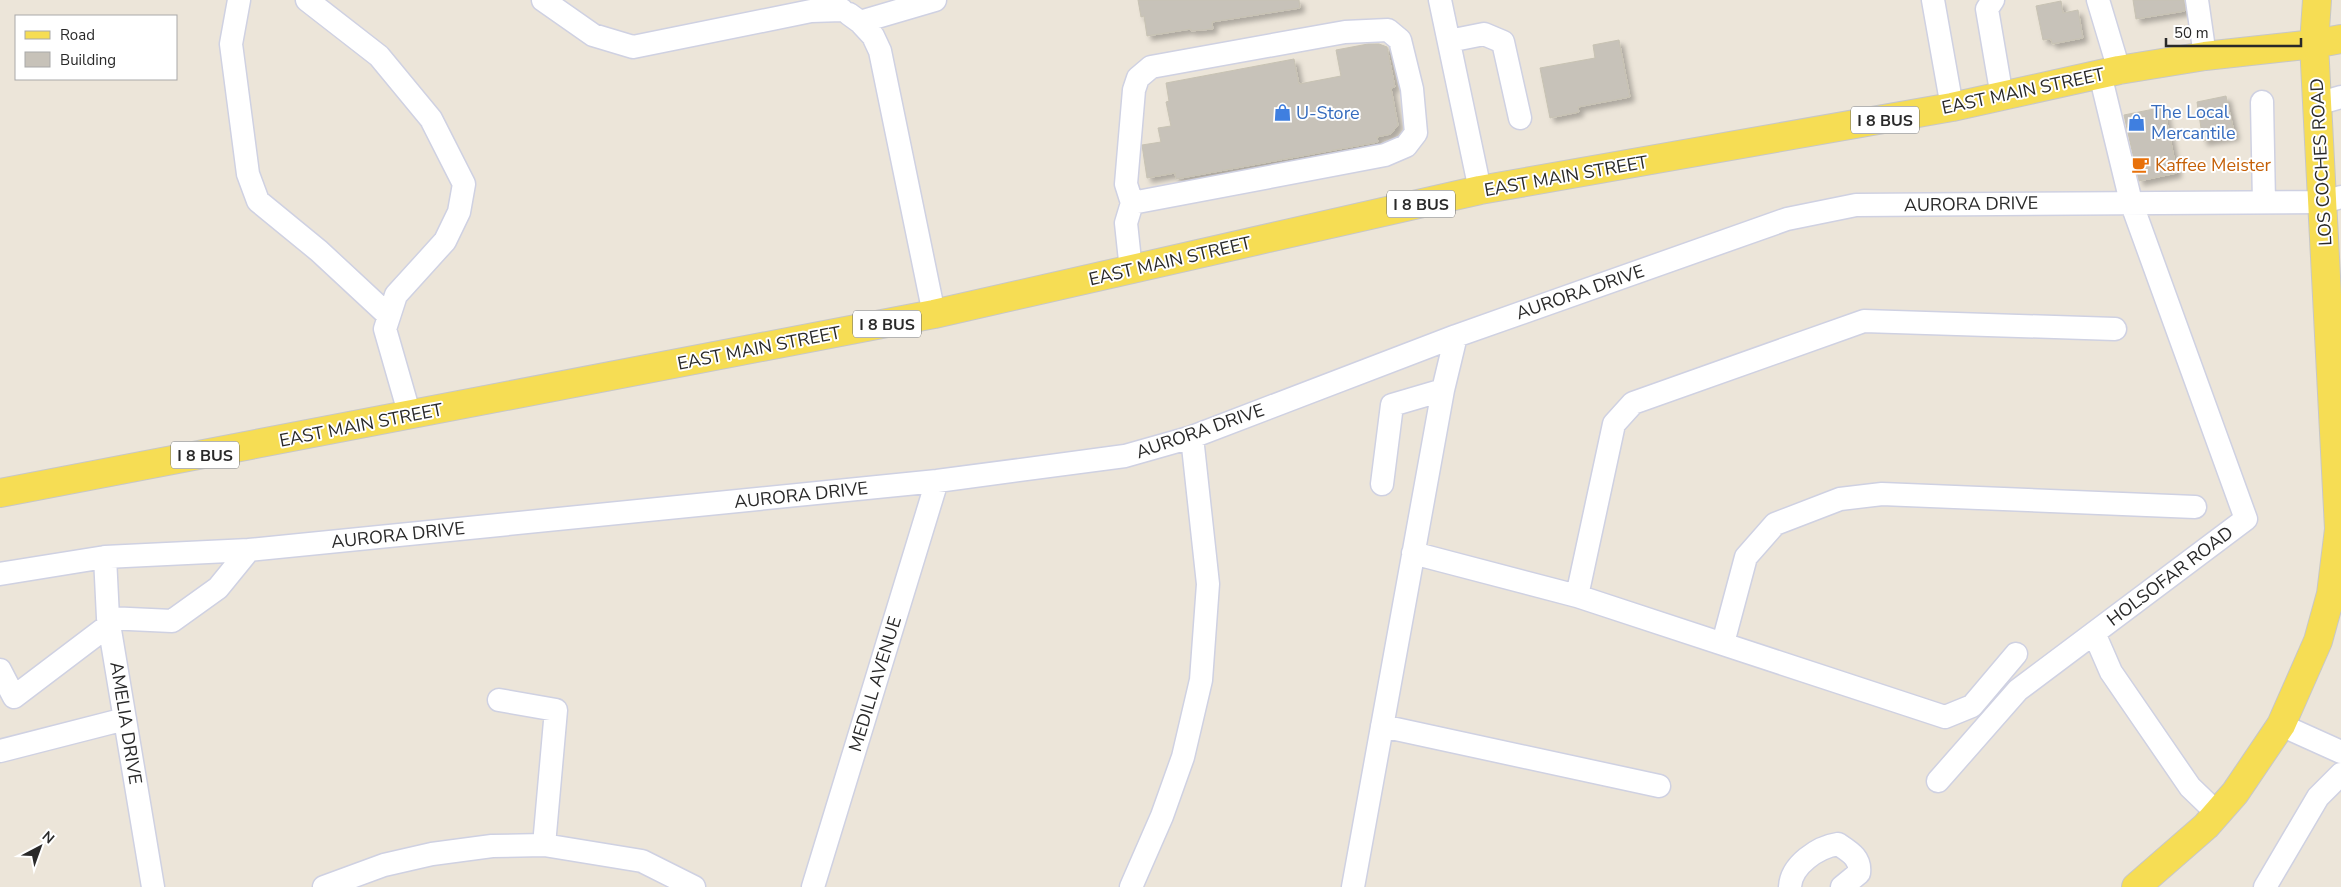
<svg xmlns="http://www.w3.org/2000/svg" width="2341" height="887" font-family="'Nunito Sans',sans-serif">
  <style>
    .building { fill: #c7c2b9; stroke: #c7c2b3; filter: url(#shadow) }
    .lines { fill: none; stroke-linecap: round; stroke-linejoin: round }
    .minor-casing { stroke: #cfd1e2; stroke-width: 25 }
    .major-casing { stroke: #c7c7c7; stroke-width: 30 }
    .minor { stroke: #fff; stroke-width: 22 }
    .major { stroke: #f6dd54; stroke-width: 28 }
    .labels { text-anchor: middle; stroke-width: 4; stroke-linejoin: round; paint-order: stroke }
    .shield { fill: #fff; stroke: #696969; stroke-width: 1 }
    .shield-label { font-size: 16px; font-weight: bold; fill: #292929 }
    .street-label { font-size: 18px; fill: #292929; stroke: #fff }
    .shop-label { font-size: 18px; fill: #366cbe; stroke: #fff; text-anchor: start }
    .food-label { font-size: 18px; fill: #c56008; stroke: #fff; text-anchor: start }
  </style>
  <defs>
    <filter id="shadow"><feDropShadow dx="4.5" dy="4.5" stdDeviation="2.5" flood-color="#0004"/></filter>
  </defs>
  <rect width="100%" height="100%" fill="#ece5d9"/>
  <path class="building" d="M1138 0H1299L1300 8 1212 22 1213 29 1191 31V29L1147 36 1144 16 1141 17Z
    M2133 0H2184L2185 11 2136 19Z
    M2061 1 2063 13 2078 10 2083 38 2052 44 2051 39 2043 40 2036 6Z
    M1619 40 1630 97 1578 107 1579 112 1550 118 1540 68 1595 58 1593 45Z
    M1368 44H1379L1387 47 1395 87 1391 88 1398 125 1391 134 1377 137 1378 142 1176 179 1175 173 1147 178 1142 145 1161 142 1158 128 1171 126 1166 102 1169 101 1166 83 1294 59 1299 84 1341 76 1336 50Z
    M2226 96 2235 136 2203 141 2197 102Z
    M2164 107 2177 173 2139 181 2124 115Z"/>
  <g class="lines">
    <defs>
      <path id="minor" d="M239 0 231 44 248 174 258 201 319 251 389 316
        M307 0 379 56 431 119 464 184 459 212 445 241 396 295 385 329 410 416
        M543 0 593 35 633 47 811 11 842 10
        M1440 0 1480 190
        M1933 0 1952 107
        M1993 0 1987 9 2002 97
        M2098 0 2119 70
        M2197 0 2205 56
        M849 14 860 22 935 0
        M860 22 873 36 880 51 934 314
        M1449 41 1484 34 1503 42 1520 118
        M2262 102 2264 202
        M2317 104 2341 97
        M1131 270 1126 223 1132 203 1126 184 1134 90 1138 78 1151 67 1345 32 1388 30 1400 40 1412 89 1416 133 1406 146 1385 155 1132 203
        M1382 484 1392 405 1443 390
        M1413 553 1577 596 1945 717 1972 706 2016 654
        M105 557 108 618 153 887
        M0 574 105 557 249 550 937 481 1125 456 1192 437 1456 336 1787 219 1856 205 2324 202 2341 197
        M1577 596 1614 424 1633 403 1864 321 2115 329
        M108 618 172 621 218 588 249 550
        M2094 633 2111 672 2190 787 2217 813
        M1723 643 1746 557 1775 524 1840 499 1882 494 2195 507
        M0 670 14 697 109 625
        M499 700 556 710 544 845
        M2281 725 2341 752
        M1382 726 1659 786
        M0 751 125 719
        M1938 781 2018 690 2246 519 2131 202 2100 74
        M324 887 384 865 432 854 492 846 544 845 642 861 694 887
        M813 887 937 481
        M1131 887 1162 816 1183 757 1201 680 1208 584 1192 437
        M1353 887 1443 390 1456 336
        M1790 887C1791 865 1818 847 1838 844 1850 852 1861 858 1859 873L1842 887
        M2265 887 2318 797 2341 774"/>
      <path id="major" d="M0 493 934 314 1480 190 1952 107 2119 70 2205 56 2314 44 2341 39
        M2136 887 2206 826 2235 793 2281 725 2318 641 2331 594 2339 529 2314 44 2317 0"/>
    </defs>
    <use href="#minor" class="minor-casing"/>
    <use href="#major" class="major-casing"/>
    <use href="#minor" class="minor"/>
    <use href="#major" class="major"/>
  </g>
  <defs>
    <symbol id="shop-bare" viewBox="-9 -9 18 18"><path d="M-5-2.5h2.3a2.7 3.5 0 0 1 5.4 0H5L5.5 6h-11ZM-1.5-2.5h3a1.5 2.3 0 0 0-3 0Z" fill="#3f7fe0" stroke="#fff" stroke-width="2.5" paint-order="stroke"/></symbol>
    <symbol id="cafe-bare" viewBox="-9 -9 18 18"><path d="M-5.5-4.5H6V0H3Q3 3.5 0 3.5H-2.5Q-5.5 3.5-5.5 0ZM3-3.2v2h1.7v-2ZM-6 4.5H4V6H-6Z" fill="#e8710a" stroke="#fff" stroke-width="2.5" paint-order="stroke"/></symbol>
  </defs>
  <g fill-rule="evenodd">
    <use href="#shop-bare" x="1270" y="100" width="25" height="25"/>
    <use href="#shop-bare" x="2124" y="110" width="25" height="25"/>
    <use href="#cafe-bare" x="2128" y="152" width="25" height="25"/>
  </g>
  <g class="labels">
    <g class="shield">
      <rect x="1851" y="106.5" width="68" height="27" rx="4"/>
      <rect x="1387" y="190.5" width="68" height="27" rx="4"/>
      <rect x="853" y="310.5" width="68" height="27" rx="4"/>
      <rect x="171" y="441.5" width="68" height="27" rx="4"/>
    </g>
    <g class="shield-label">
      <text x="1885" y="126">I 8 BUS</text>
      <text x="1421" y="210">I 8 BUS</text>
      <text x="887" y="330">I 8 BUS</text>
      <text x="205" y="461">I 8 BUS</text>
    </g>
    <g class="street-label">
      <text transform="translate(2023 91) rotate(-12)" y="6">EAST MAIN STREET</text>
      <text transform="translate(2321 162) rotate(-93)" y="6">LOS COCHES ROAD</text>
      <text transform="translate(1566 176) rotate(-10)" y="6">EAST MAIN STREET</text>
      <text transform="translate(1971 204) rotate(-1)" y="6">AURORA DRIVE</text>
      <text transform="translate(1170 261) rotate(-13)" y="6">EAST MAIN STREET</text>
      <text transform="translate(1580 292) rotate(-19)" y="6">AURORA DRIVE</text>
      <text transform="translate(759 348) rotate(-11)" y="6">EAST MAIN STREET</text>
      <text transform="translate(361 425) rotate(-11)" y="6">EAST MAIN STREET</text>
      <text transform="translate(1200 431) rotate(-19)" y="6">AURORA DRIVE</text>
      <text transform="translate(801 495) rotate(-6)" y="6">AURORA DRIVE</text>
      <text transform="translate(398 535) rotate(-6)" y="6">AURORA DRIVE</text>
      <text transform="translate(2170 576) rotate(-37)" y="6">HOLSOFAR ROAD</text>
      <text transform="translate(875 684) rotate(-73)" y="6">MEDILL AVENUE</text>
      <text transform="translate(126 723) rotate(81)" y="6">AMELIA DRIVE</text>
    </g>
    <g class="shop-label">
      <text x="2151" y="118">The Local<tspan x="2151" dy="21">Mercantile</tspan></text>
      <text x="1296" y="119">U-Store</text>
    </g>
    <g class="food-label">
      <text x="2155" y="171">Kaffee Meister</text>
    </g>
  </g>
  <rect x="15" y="15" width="162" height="65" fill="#ffffff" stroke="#a9a9a9"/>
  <rect x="25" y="31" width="25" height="8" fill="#f6dd54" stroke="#a9a9a9"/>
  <text x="60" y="40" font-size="15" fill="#292929">Road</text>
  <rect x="25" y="52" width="25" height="15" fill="#c7c2b9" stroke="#a9a9a9"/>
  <text x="60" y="65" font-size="15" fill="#292929">Building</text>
  <g transform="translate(40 847) rotate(41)" stroke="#ffffff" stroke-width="4" paint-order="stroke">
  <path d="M0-4L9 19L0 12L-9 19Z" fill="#292929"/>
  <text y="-8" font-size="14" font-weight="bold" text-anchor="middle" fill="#292929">N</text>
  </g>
  <path d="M2166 38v8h135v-8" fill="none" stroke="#292929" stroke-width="2.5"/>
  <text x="2174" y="38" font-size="15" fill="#292929" stroke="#ffffff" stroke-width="4" paint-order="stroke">50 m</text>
</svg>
